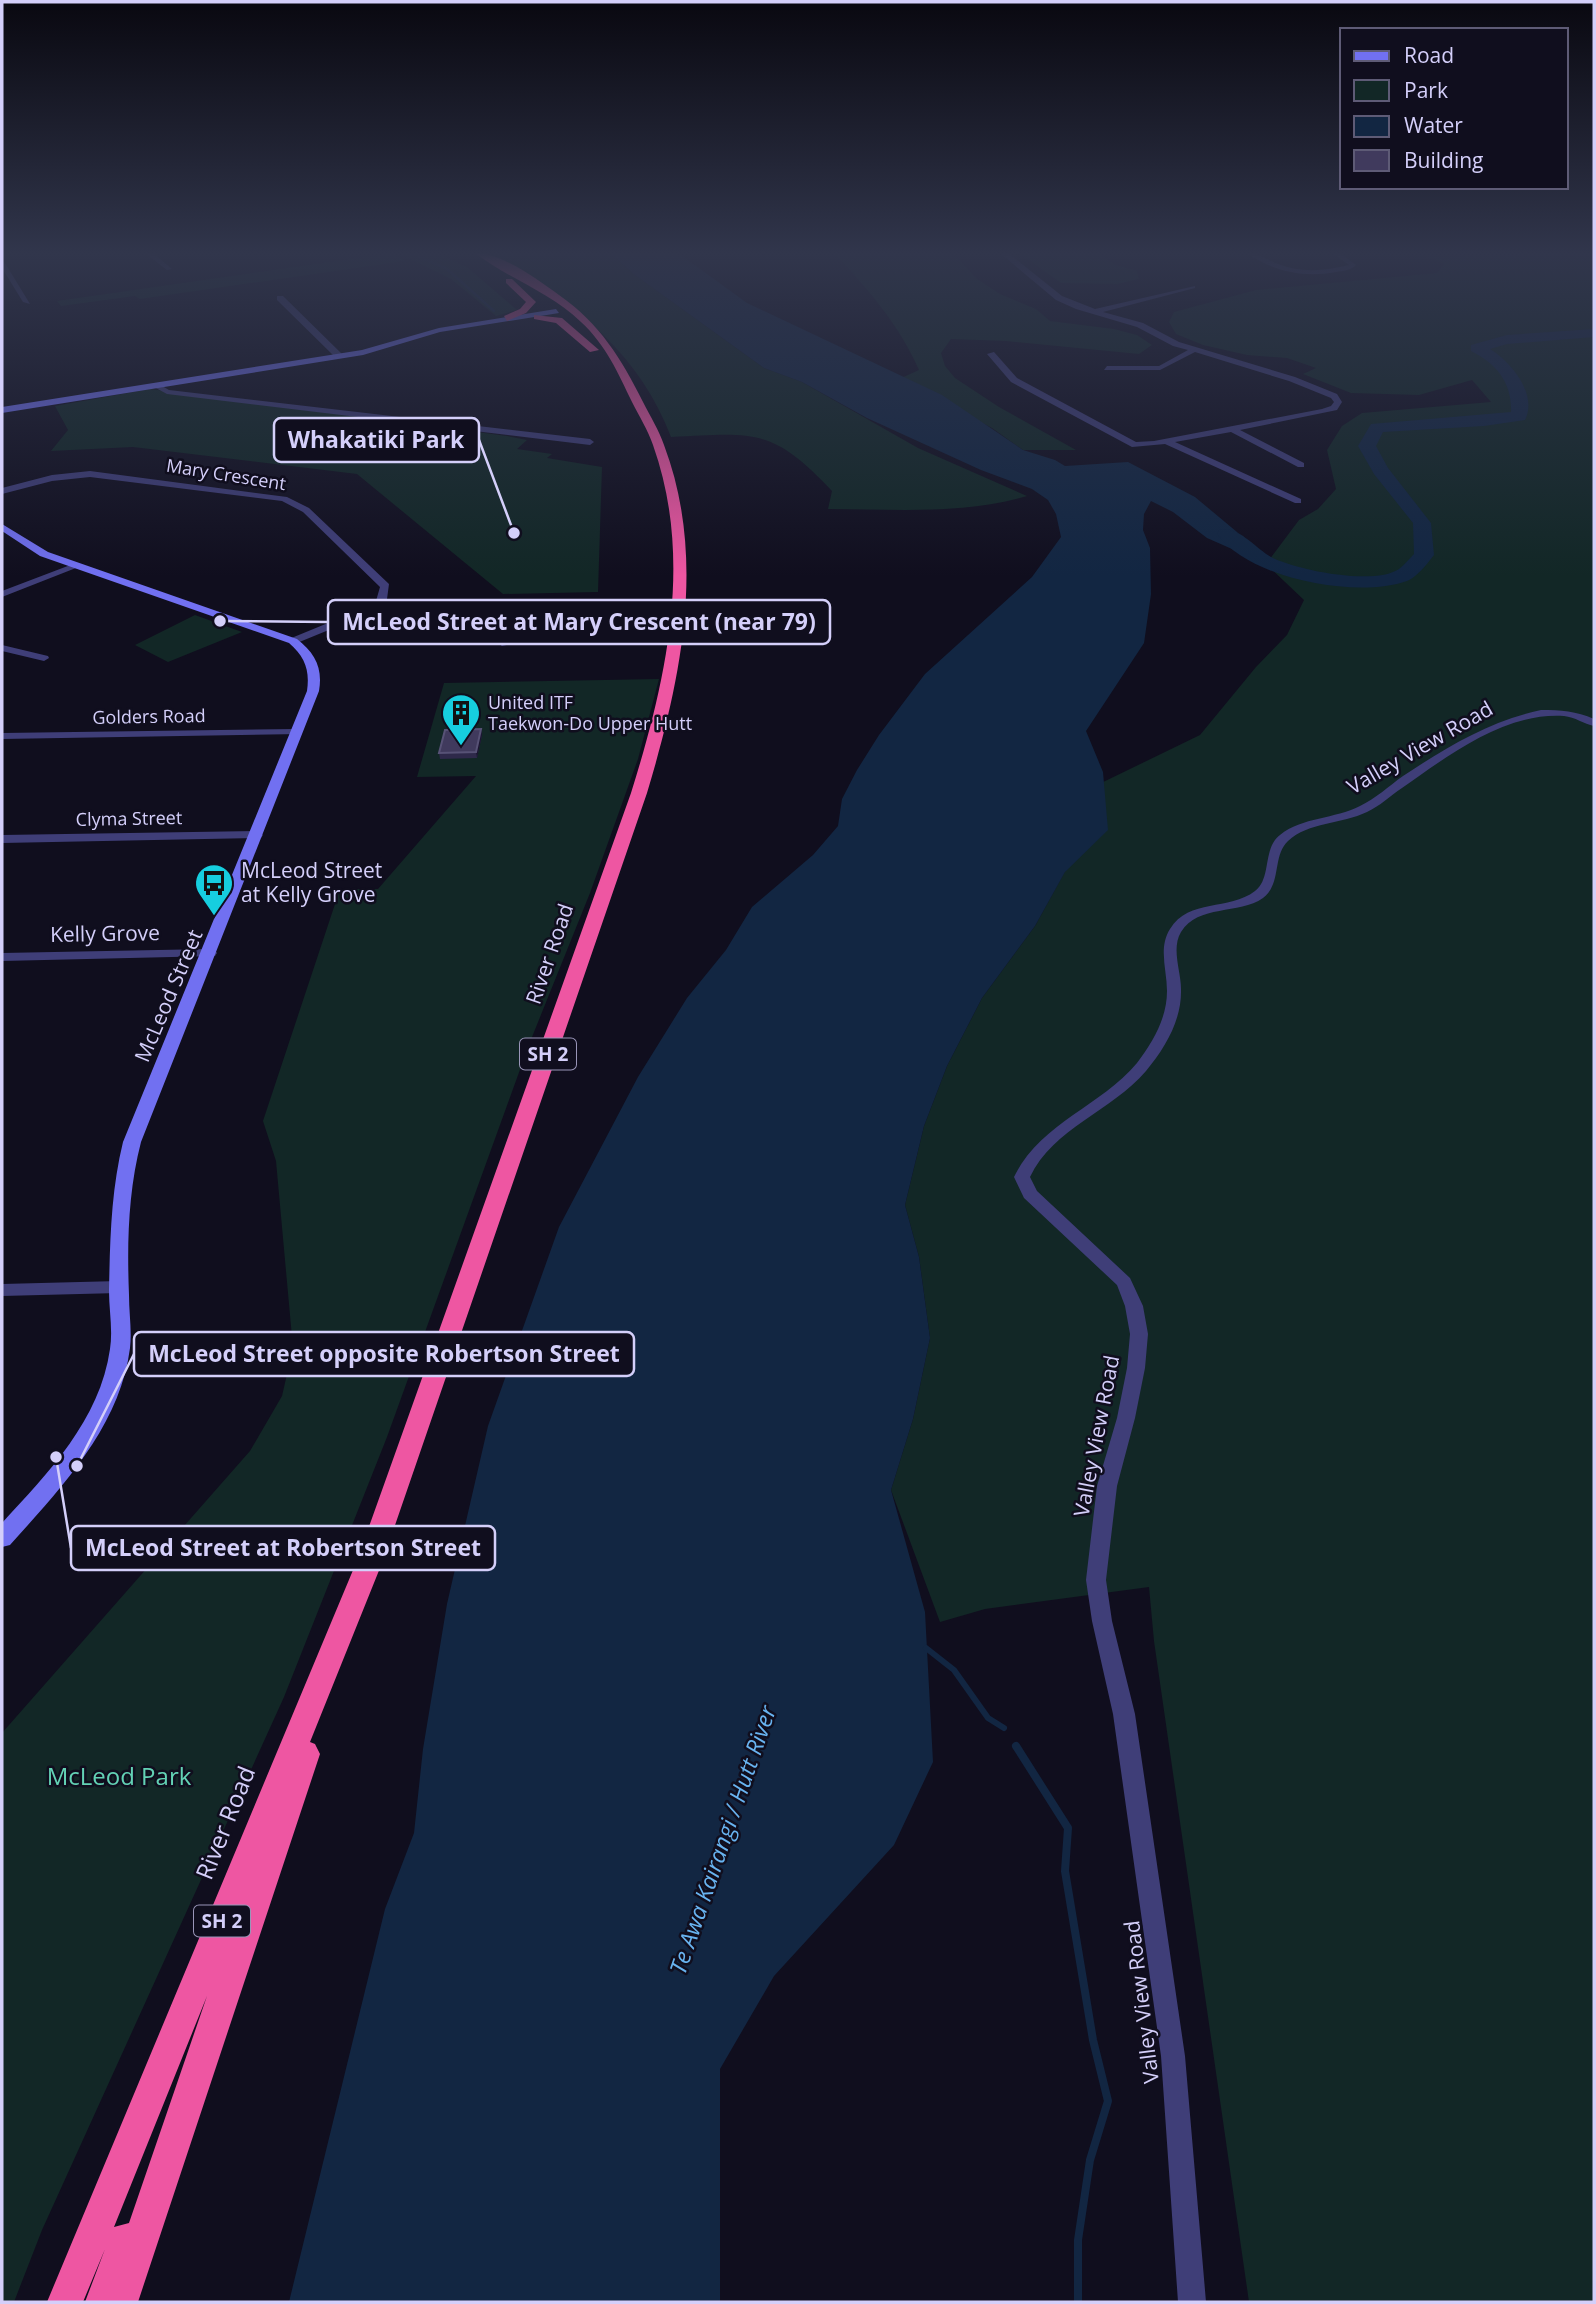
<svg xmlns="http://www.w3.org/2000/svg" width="1596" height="2304" font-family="'Open Sans',sans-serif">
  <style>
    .green { fill: #122726 }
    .water { fill: #122642 }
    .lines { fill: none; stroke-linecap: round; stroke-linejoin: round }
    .stream-far2 { stroke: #122642; stroke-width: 2.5 }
    .stream-far1 { stroke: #122642; stroke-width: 6 }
    .stream { stroke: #122642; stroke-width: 8 }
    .river { fill: #122642; fill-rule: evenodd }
    .street { fill: #3f3e78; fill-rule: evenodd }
    .secondary { fill: #7170f1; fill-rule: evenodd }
    .highway { fill: #ee56a2; fill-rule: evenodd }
    .wall { fill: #2e294a }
    .shaded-wall { fill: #1b1631 }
    .building { fill: #403a5d; stroke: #575276; stroke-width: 2 }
    .labels { text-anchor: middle; stroke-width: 5; stroke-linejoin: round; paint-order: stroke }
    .far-street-label { font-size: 18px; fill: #d4cffa; stroke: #100e1e }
    .far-poi-label { font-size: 18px; fill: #d4cffa; stroke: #100e1e; text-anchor: start }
    .shield { fill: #100e1e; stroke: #9995b8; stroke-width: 2 }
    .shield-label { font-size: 19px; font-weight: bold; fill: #d4cffa }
    .street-label { font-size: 21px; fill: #d4cffa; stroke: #100e1e }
    .poi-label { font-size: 21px; fill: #d4cffa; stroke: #100e1e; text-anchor: start }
    .water-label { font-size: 23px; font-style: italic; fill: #68b3f0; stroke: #100e1e }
    .near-park-label { font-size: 24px; fill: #63d2b5; stroke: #100e1e }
    .near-street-label { font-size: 24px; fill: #d4cffa; stroke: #100e1e }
    .leader { fill: none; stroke: #d4cffa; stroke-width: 2.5 }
    .callout-dot { fill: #d4cffa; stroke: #100e1e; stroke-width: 2.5 }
    .callout { fill: #100e1e; stroke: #d4cffa; stroke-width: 2.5 }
    .callout-label { font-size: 23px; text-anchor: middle; font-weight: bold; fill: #d4cffa }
  </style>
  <rect width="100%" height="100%" fill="#100e1e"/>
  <path class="green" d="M393 253 405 261 140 299 135 296 61 306 57 301Z
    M398 253H436L467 267 517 310 496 316 451 279Z
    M488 253H609L635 275 764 368 802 382 918 448 1027 496C964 515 893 509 828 509L832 491C772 427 754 433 671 437 638 349 567 297 488 253Z
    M829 253H953L977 279 1000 294 1036 309 1050 321 1114 329 1137 335 1152 345 1139 354 1006 341 951 339 941 353 945 366 955 378 999 407 1076 450H1023L992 428 899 379 919 370C900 326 870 292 838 257Z
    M1019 253H1097L1116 265 1137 271 1139 279 1117 284 1061 283Z
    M1568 253H1594V2302H1249L1154 1641 1149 1587 985 1609 940 1622 891 1490 913 1419 930 1338 919 1257 905 1205 924 1126 947 1066 982 998 1035 926 1085 835 1095 786 1200 735 1256 667 1287 635 1304 600 1266 564 1299 520 1318 509 1336 489 1327 450 1342 426 1362 413 1491 402 1472 380 1419 395 1351 393 1303 374 1316 368 1287 358 1247 355 1203 345 1176 334 1169 322 1174 312 1256 290 1437 273 1444 264 1428 257Z
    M150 389 507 436 527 440 517 449 552 454 547 458 602 467 598 592 503 594 357 474 133 447 51 451 68 430 55 406Z
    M195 615 242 632 168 662 135 645Z
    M659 679 638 759 590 893 530 1042 387 1437 284 1697 42 2230 14 2302H2V1733L250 1451 282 1396 293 1348 276 1161 263 1121 340 889H378L476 776 417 777 444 683Z"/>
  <path class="water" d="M610 253H675L685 258 747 303 942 395 1023 450 1055 460 1065 466 1128 462 1195 497 1237 532 1266 564 1207 538 1173 512 1151 501 1144 514 1143 530 1150 548 1151 594 1144 643 1086 731 1103 772 1108 830 1065 872 1035 926 982 998 947 1066 924 1126 905 1205 919 1257 930 1338 913 1419 891 1490 925 1612 933 1762 894 1845 774 1976 720 2069V2302H289L385 1909 414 1833 423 1749 447 1604 488 1426 559 1227 638 1077 687 998 726 950 752 907 813 855 838 826 842 799 857 770 879 735 925 674 1032 577 1061 537 1056 514 1048 500 1032 489 981 470 867 418 802 382 764 368 635 275Z"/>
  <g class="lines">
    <path class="stream-far2" d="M411 253 447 269 494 311"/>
    <path class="stream-far1" d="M926 1648 954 1670 988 1718 1004 1728"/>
    <path class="stream" d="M1016 1746 1068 1828 1065 1871 1093 2040 1108 2101 1090 2160 1078 2240V2302"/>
    <path class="river" d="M1594 329V337L1507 344 1490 349C1511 362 1538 394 1525 420L1484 426 1383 432 1376 446 1388 468 1431 523 1434 555C1428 563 1416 578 1407 581 1356 599 1250 579 1217 534L1219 530C1238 525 1255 548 1271 557 1296 570 1374 586 1399 569 1404 565 1409 559 1414 554L1413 523 1374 474 1358 446 1371 424 1511 412C1512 383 1497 364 1471 351V345L1507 335Z"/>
    <path class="street" d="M145 253H153L172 269 167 270Z
      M1000 253H1008L1062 296 1095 309 1195 286V288L1103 312 1143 323 1179 342 1295 377 1337 394 1342 402 1337 410 1240 430 1304 463V467H1298L1231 432 1175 442 1301 499V503H1295L1165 444 1132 447 1011 382 987 354 994 352 1017 378 1136 442 1154 441 1322 409 1331 406 1334 402 1331 398 1289 381 1195 352 1160 370H1104L1107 366H1159L1188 350 1173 346 1137 327 1076 309 1056 300Z
      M1247 253C1259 253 1267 260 1278 264 1301 273 1325 271 1349 265L1332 253H1340L1356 265C1351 270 1344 271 1336 272 1304 278 1274 272 1247 253Z
      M2 261 5 263 30 304 23 302 2 268Z
      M277 296H283L342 354V358H336L277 300Z
      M157 383 169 390 590 439 594 442 590 445 167 394 154 387Z
      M90 471 287 497 309 508 389 584 387 599C437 603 474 606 511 644L502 646 461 616 432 609 383 605 375 611 297 643H289V639L367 607 376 601 380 587 303 512 282 501 90 477 52 481 2 494V488L52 475Z
      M73 564 81 566 2 597V591Z
      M2 645 48 656 49 658 44 661 2 651Z
      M1541 710C1561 710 1576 711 1594 719V726C1584 724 1575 717 1564 716 1504 712 1448 756 1402 788 1390 796 1380 806 1367 812 1342 824 1308 822 1288 841 1272 856 1282 884 1263 898 1239 915 1198 904 1181 932 1171 949 1181 971 1181 989 1182 1020 1165 1048 1146 1071 1112 1111 1053 1128 1030 1177L1037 1191 1130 1278 1143 1306 1148 1334 1145 1368 1135 1418 1117 1486 1106 1580 1112 1621 1135 1714 1185 2056 1206 2302H1178L1161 2056 1113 1714 1092 1621 1086 1580 1097 1486 1117 1418 1127 1368 1130 1334 1125 1306 1117 1285 1024 1198 1014 1177C1040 1123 1100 1107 1137 1063 1153 1042 1167 1018 1167 991 1167 970 1158 948 1170 929 1189 898 1229 911 1255 891 1272 878 1262 849 1280 835 1302 817 1335 819 1360 806 1375 799 1389 786 1403 776 1447 747 1489 721 1541 710Z
      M296 729 302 732 300 734 2 739V733Z
      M257 831 263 835 261 838 2 843V835Z
      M210 949 215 950 217 953 215 956 2 961V953Z
      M119 1281 125 1283 128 1287 125 1291 119 1293 2 1296V1284Z"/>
    <path class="secondary" d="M556 309 559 313 440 332 363 355 2 413V407L362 350 439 328Z
      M2 524 48 552 297 639C315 653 323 668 319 691L141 1142C128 1192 127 1244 129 1295 129 1313 132 1331 130 1348 120 1427 61 1488 10 1545L2 1547V1523C48 1473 100 1420 110 1349 113 1330 109 1310 109 1291 110 1240 111 1191 123 1142L307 691C310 670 305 657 289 643L40 556 2 531Z"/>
    <path class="highway" d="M475 253C502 253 537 279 559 295 600 324 621 358 643 402 650 416 659 430 664 445 707 559 681 680 647 793L382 1563 310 1742 315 1744 320 1754 138 2302H85L105 2249 83 2302H47L356 1563 631 793C666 681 694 560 653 445 648 430 639 416 632 402 618 373 606 345 581 322 550 292 509 279 475 253ZM207 1996 129 2223 114 2227Z
      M506 279H512L536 302 526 313 507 321 504 316 520 309 526 302 506 283Z
      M534 315 562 318 599 350 590 352 556 323 534 319Z"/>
  </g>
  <path class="wall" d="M481 729 482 735 477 758 440 759 439 753Z"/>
  <path class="shaded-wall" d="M481 729 482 735 477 758 476 752Z"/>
  <path class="building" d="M481 729 476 752 439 753 445 730Z"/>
  <linearGradient id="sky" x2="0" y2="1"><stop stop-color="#090810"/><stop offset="0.44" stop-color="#31364c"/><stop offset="1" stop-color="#31364c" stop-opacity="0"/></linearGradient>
  <rect width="1596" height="576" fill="url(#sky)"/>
  <defs>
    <symbol id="building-pin" viewBox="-11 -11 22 30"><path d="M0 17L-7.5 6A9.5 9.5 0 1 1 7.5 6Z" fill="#16cedf" stroke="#100e1e"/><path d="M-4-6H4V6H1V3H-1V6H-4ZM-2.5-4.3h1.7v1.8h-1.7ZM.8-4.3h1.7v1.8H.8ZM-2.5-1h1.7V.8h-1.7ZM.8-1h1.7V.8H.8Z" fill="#111"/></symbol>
    <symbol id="bus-pin" viewBox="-11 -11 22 30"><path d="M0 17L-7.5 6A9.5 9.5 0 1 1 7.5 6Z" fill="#16cedf" stroke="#100e1e"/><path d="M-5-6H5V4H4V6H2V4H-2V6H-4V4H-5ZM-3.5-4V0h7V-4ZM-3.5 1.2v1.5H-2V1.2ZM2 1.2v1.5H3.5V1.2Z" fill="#111"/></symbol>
  </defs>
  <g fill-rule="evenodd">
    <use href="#building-pin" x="439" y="691" width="44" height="60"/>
    <use href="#bus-pin" x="192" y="861" width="44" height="60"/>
  </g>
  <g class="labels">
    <g class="far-street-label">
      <text transform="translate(226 475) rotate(9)" y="6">Mary Crescent</text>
      <text transform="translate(149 717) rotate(-1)" y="6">Golders Road</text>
      <text transform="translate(129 819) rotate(-1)" y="6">Clyma Street</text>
    </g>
    <g class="far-poi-label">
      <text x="488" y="709">United ITF<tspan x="488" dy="21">Taekwon-Do Upper Hutt</tspan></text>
    </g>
    <g class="shield">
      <rect x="520" y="1038.5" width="56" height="31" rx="5"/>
      <rect x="194" y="1905.5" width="56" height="31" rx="5"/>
    </g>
    <g class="shield-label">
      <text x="548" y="1061">SH 2</text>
      <text x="222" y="1928">SH 2</text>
    </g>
    <g class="street-label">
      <text transform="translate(1420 748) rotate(-30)" y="7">Valley View Road</text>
      <text transform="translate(105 934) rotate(-1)" y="7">Kelly Grove</text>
      <text transform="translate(550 954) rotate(-71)" y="7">River Road</text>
      <text transform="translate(169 996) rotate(-67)" y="7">McLeod Street</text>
      <text transform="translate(1097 1436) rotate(-79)" y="7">Valley View Road</text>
      <text transform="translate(1142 2002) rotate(-97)" y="7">Valley View Road</text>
    </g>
    <g class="poi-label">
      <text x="241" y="878">McLeod Street<tspan x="241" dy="24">at Kelly Grove</tspan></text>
    </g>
    <g class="water-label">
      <text transform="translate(723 1840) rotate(-71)" y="8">Te Awa Kairangi / Hutt River</text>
    </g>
    <g class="near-park-label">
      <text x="119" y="1785">McLeod Park</text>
    </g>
    <g class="near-street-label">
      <text transform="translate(226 1823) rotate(-68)" y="8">River Road</text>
    </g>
  </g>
  <path class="leader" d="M514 533L479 440M220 621L328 622M77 1466L134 1354M56 1457L71 1548"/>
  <g class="callout-dot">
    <circle cx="514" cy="533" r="7"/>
    <circle cx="220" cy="621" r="7"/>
    <circle cx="77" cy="1466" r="7"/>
    <circle cx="56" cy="1457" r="7"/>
  </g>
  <g class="callout">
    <rect x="274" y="418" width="205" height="44" rx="7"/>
    <rect x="328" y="600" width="502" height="44" rx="7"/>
    <rect x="134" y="1332" width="500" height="44" rx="7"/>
    <rect x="71" y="1526" width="424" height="44" rx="7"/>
  </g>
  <g class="callout-label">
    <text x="376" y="448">Whakatiki Park</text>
    <text x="579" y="630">McLeod Street at Mary Crescent (near 79)</text>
    <text x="384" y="1362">McLeod Street opposite Robertson Street</text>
    <text x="283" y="1556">McLeod Street at Robertson Street</text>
  </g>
  <rect width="1596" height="2304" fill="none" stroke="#d4cffa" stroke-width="7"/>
  <rect x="1340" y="28" width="228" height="161" fill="#100e1e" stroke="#5e5b76" stroke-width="2"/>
  <rect x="1354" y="51" width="35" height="10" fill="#7170f1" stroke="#5e5b76" stroke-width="2"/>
  <text x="1404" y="63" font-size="21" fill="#d4cffa">Road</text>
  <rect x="1354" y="80" width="35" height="21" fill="#122726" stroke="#5e5b76" stroke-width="2"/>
  <text x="1404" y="98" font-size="21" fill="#d4cffa">Park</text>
  <rect x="1354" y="116" width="35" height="21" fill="#122642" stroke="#5e5b76" stroke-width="2"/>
  <text x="1404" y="133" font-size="21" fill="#d4cffa">Water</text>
  <rect x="1354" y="150" width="35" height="21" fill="#403a5d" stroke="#5e5b76" stroke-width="2"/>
  <text x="1404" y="168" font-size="21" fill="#d4cffa">Building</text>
</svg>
